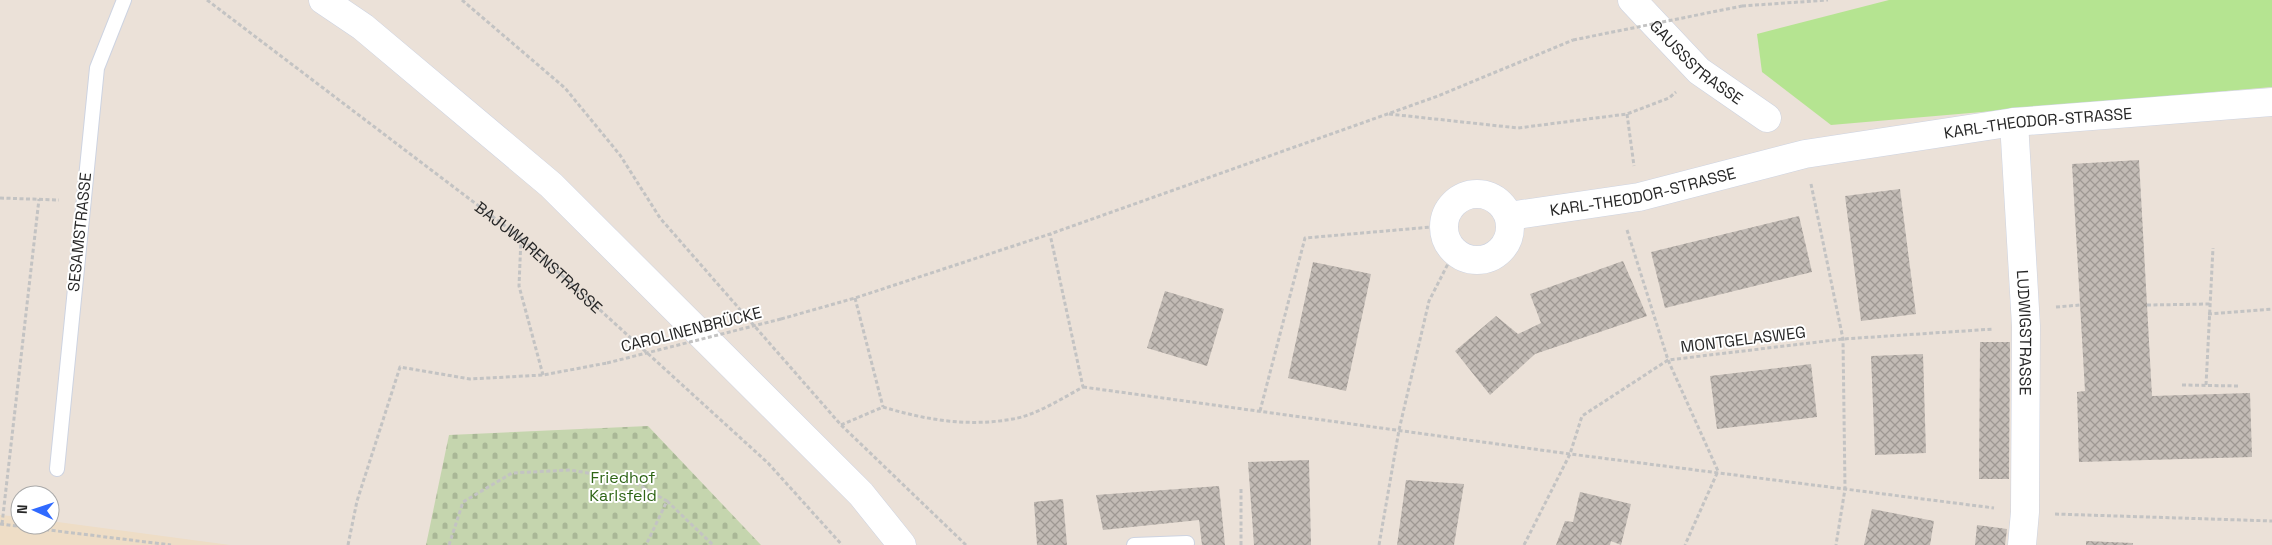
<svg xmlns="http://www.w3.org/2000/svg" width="2272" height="545" font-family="'Space Grotesk',sans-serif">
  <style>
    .education { fill: #eeddc6 }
    .grass { fill: #b5e491 }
    .cemetery { fill: url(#cemetery-stones) }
    .building { fill: url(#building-cross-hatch) }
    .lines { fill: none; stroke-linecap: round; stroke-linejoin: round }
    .service-casing { stroke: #cdd3e1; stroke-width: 16 }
    .minor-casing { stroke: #cdd3e1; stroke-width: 29 }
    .secondary-casing { stroke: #cdd3e1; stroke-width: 29 }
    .path { stroke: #c3c3c3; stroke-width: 3; stroke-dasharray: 4 2.5; stroke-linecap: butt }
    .service { stroke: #fff; stroke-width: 14 }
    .minor { stroke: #fff; stroke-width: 28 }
    .secondary { stroke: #fff; stroke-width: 28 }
    .path-bridge { stroke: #c3c3c3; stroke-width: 3; stroke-dasharray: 4 2.5; stroke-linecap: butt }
    .labels { text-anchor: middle; stroke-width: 4; stroke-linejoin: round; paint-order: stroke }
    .street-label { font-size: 16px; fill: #272727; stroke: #fff }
    .park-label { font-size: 16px; fill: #2e6516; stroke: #fff }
  </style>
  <defs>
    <pattern id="cemetery-stones" width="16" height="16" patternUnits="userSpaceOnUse" patternTransform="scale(1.25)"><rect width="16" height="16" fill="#c5d5ae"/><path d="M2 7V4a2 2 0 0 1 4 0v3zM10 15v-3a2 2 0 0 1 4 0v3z" fill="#a9b796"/></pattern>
    <pattern id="building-cross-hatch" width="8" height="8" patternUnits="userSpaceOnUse" patternTransform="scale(1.25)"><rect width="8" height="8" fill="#c2bbb5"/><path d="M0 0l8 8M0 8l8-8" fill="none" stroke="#9e9893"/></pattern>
  </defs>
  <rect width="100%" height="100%" fill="#ebe1d8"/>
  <path class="education" d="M0 515 20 517V525H50V521L230 545H0Z"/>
  <path class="grass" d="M1889 0H2272V87L1831 125 1762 72 1757 34Z"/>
  <path class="cemetery" d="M648 426 761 545H426L449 435Z"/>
  <path class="building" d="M2139 160 2152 396 2250 393 2252 457 2079 462 2077 392 2085 391 2072 164Z
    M1900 189 1916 314 1861 321 1845 196Z
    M1799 216 1812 272 1665 308 1651 252Z
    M1623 261 1647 316 1535 354 1490 395 1455 351 1496 316 1518 334 1541 323 1530 294Z
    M1313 262 1371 274 1346 391 1288 378Z
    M1165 291 1224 309 1207 366 1147 348Z
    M1980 342H2010L2009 479H1979Z
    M1923 354 1926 453 1875 455 1871 356Z
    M1811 364 1817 417 1717 429 1710 376Z
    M1309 460 1311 545H1254L1248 462Z
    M1406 480 1464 484 1454 545H1397Z
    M1219 486 1225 545H1202L1199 520 1103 530 1096 495Z
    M1580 492 1631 504 1621 545 1611 541 1610 545H1556L1565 521 1573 522Z
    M1063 499 1067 545H1037L1034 502Z
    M1872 509 1934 521 1930 545H1864Z
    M1977 525 2007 529 2005 545H1975Z
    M2086 541 2133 543V545H2086Z"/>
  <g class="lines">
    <defs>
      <path id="service" d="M57 469 97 68 124 0
        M1134 545 1187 543"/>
      <g id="minor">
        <path id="s2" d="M1632 0 1699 71 1767 118"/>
        <path id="s3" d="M2014 122 2026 326 2025 512 2022 545"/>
        <circle cx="1477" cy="227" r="33"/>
        <path id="s4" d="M1509 216 1639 197 1805 154 2014 122 2272 102"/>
      </g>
      <path id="secondary" d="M323 0 363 27 551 185 861 494 902 545"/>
    </defs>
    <use href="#service" class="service-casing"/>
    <use href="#minor" class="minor-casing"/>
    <use href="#secondary" class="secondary-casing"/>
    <g class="path">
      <path id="s1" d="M207 0 521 238 768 463 842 545"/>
      <path d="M462 0 565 88 620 155 660 218 841 425 966 545"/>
      <path d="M1742 6 1828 0"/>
      <path d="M1389 114 1518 128 1627 114 1669 98 1676 92"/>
      <path d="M1627 114 1634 166"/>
      <path d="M1811 184 1843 339 1845 489 1836 545"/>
      <path d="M0 198 59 200"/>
      <path d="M1627 230 1668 360 1718 471 1685 545"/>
      <path d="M521 238 519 286 543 375"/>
      <path d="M855 298 883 407"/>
      <path d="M2147 305 2210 304"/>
      <path d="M2056 307 2080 305"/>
      <path d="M2208 314 2272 309"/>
      <path d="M781 319 855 298 1050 234 1438 96 1573 40"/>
      <path d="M2182 385 2239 386"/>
      <path d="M2206 385 2213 248"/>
      <path d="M1083 387 1570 454 1994 508"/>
      <path d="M1260 411 1305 238 1443 226"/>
      <path d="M841 425 883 407C926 420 968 427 1013 419 1036 415 1063 398 1083 387L1050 234"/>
      <path d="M1241 489V545"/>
      <path d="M667 501 713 545"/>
      <path d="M2055 514 2272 521"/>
      <path d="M0 524 171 545"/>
      <path d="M2 524 39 199"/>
      <path d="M348 545 357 501 400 367 470 379 543 375 607 363"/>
      <path d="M449 545 463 502 512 473 570 470 630 480 667 501 646 545"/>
      <path d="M1379 545 1399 430 1429 301 1454 252"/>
      <path d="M1524 545 1570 454 1582 416 1668 360 1843 339 1994 329"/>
    </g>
    <use href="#service" class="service"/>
    <use href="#minor" class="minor"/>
    <use href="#secondary" class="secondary"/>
    <path class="path-bridge" d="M1573 40 1742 6
      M607 363 781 319"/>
  </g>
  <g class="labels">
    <g class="street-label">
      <text dy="6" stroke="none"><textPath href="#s2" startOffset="90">GAUSSSTRASSE</textPath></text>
      <text dy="6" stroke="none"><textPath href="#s4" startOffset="538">KARL-THEODOR-STRASSE</textPath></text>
      <text dy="6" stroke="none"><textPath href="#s4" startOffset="136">KARL-THEODOR-STRASSE</textPath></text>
      <text transform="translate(79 232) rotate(-84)" y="6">SESAMSTRASSE</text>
      <text dy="6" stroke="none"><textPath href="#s1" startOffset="420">BAJUWARENSTRASSE</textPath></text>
      <text transform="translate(691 329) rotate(-14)" y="6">CAROLINENBRÜCKE</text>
      <text dy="6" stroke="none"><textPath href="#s3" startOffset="211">LUDWIGSTRASSE</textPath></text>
      <text transform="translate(1743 339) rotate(-7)" y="6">MONTGELASWEG</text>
    </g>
    <g class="park-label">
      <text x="623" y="483">Friedhof<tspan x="623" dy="18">Karlsfeld</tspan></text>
    </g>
  </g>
  <g transform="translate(35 510) rotate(273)"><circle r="24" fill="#ffffff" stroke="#a9a9a9"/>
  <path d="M0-4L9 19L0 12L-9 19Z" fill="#306aff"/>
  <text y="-8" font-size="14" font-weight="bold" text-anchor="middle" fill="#272727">N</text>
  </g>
</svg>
